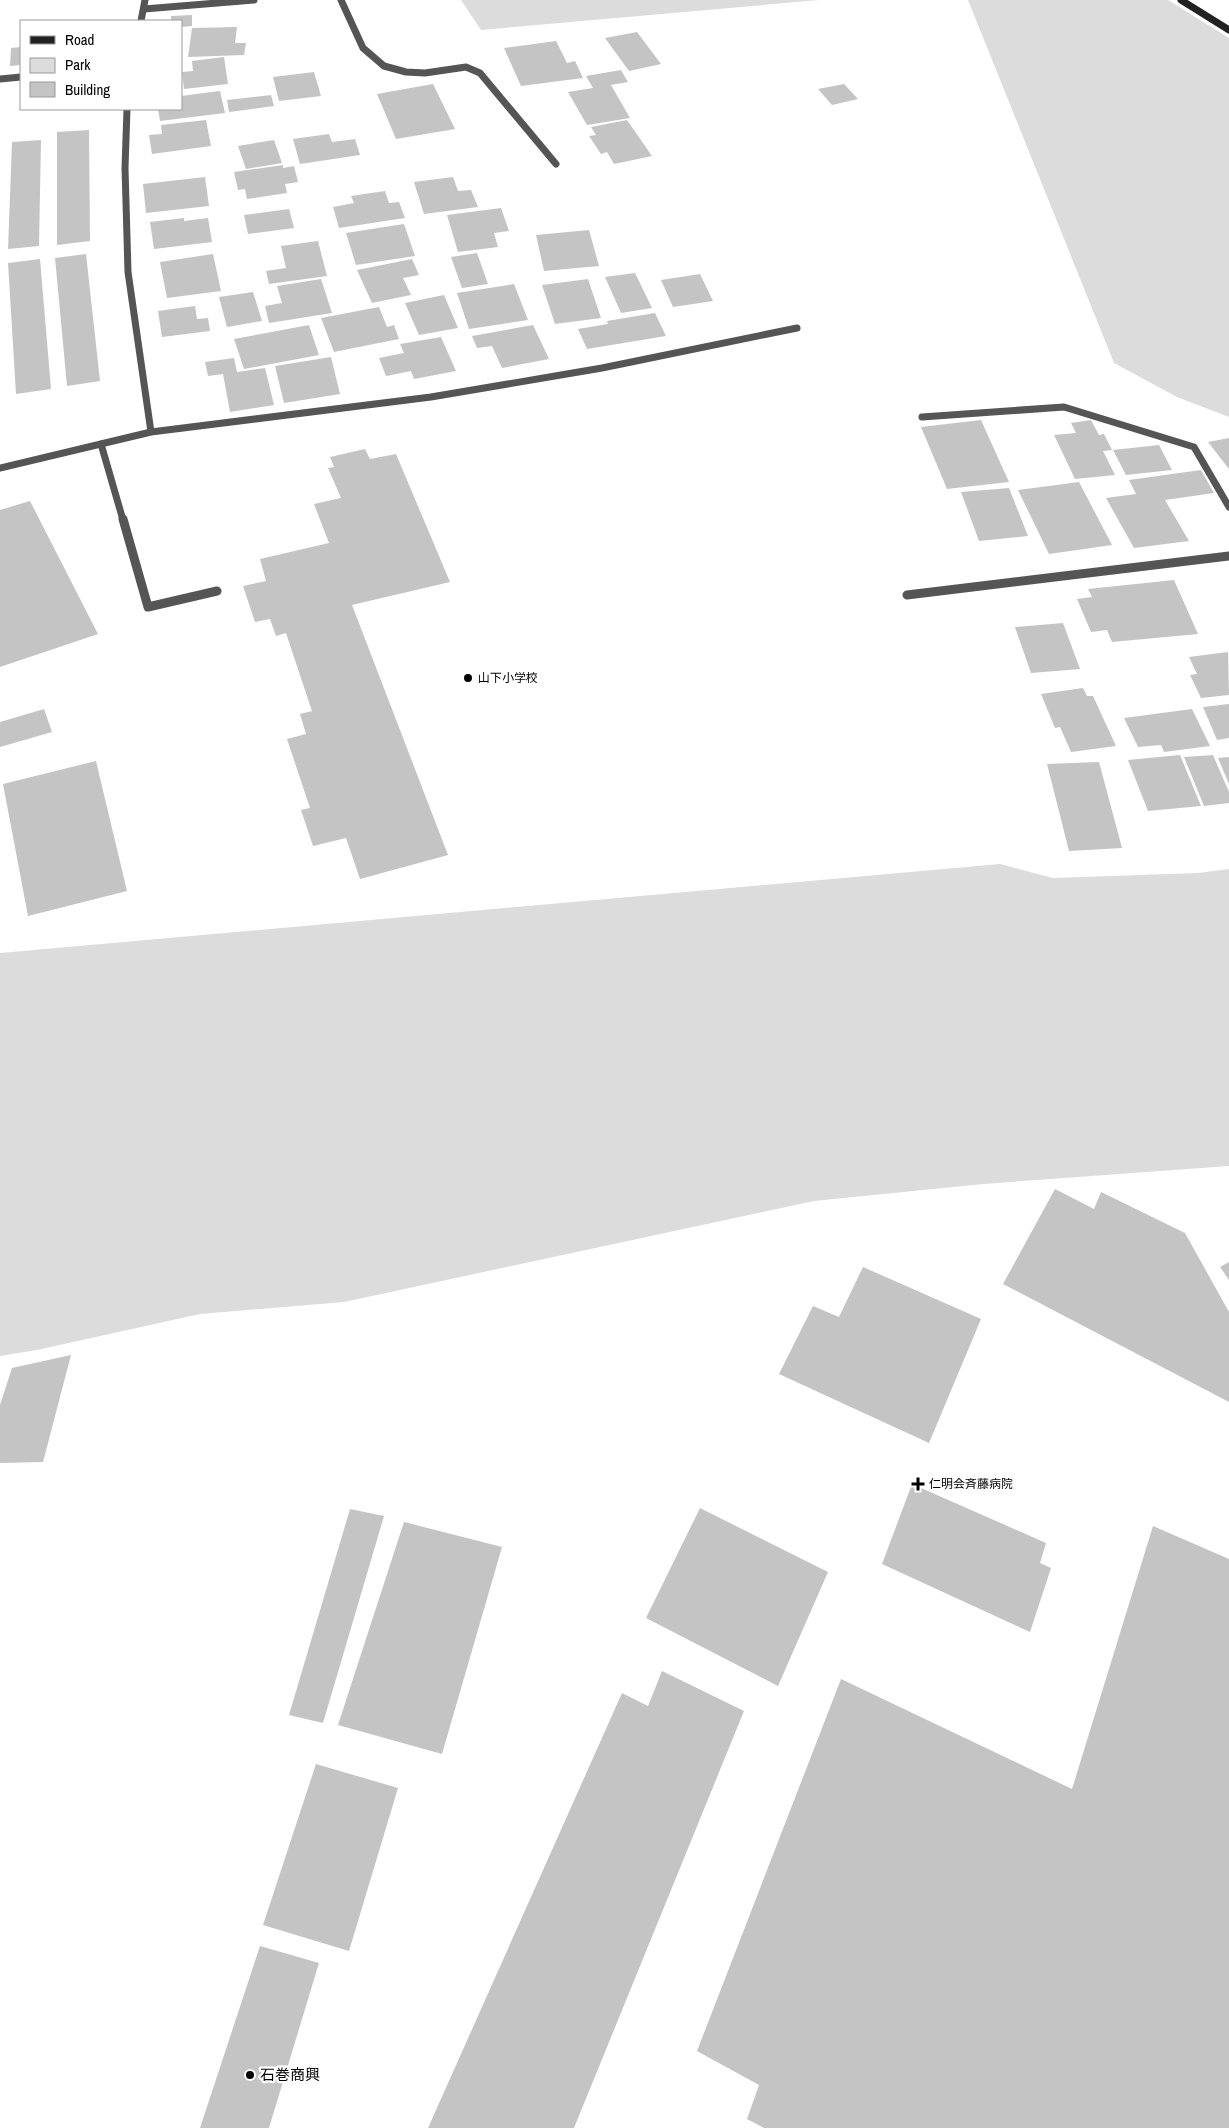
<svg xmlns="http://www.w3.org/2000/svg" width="1229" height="2128" font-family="'Archivo Narrow','Noto Sans JP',sans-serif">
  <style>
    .green { fill: #dcdcdc }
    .building { fill: #c4c4c4 }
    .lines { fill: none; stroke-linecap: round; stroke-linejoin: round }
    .lane-far1 { stroke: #555; stroke-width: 7 }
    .lane { stroke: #555; stroke-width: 9 }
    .street { stroke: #555; stroke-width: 7 }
    .secondary { stroke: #222; stroke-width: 7 }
    .poi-dot { fill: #000; stroke: #fff; stroke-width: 2 }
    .labels { text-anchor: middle; stroke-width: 4.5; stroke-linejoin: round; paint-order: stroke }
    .poi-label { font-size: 12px; fill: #000; stroke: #fff; text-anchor: start }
    .near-poi-label { font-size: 15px; fill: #000; stroke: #fff; text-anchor: start }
  </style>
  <rect width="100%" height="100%" fill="#fff"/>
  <path class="green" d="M461 0H819L481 30Z
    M968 0H1168L1229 38V417L1177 397 1114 363Z
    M1000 864 1053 878 1198 873 1229 869V1166L983 1184 814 1201 344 1302 200 1314 37 1350 0 1356V953Z"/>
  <path class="building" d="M192 15V26L181 27V21H171V16Z
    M237 27 235 43H246L244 55 188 57 192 28Z
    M637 32 661 64 629 71 605 38Z
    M556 41 567 63 575 61 583 78 521 86 504 48Z
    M21 47V65L10 66 11 48Z
    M224 57 228 84 184 89 182 72 193 71 192 61Z
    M621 70 628 82 611 85 630 118 587 125 568 92 593 88 586 76Z
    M314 72 321 96 279 101 273 77Z
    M433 84 455 129 396 139 377 94Z
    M844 84 858 99 832 105 818 89Z
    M220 91 225 113 160 121 158 109H181V96Z
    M271 95 274 106 229 112 227 100Z
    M206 120 211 146 152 154 149 135 162 134 161 125Z
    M627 120 652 156 614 164 607 152 601 154 589 136 596 135 591 127Z
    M89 130 90 241 57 245V132Z
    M329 134 332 142 355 139 360 155 300 164 293 139Z
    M41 140 39 246 8 249 12 142Z
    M274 140 282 163 246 169 238 146Z
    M283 165V168L294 166 298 182 285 184 287 193 247 199 245 189 238 190 234 172Z
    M205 177 209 206 146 213 143 184Z
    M453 177 458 191 471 190 478 207 424 214 414 182Z
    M385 191 389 203 399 202 405 218 339 228 333 207 354 203 351 196Z
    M501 208 509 231 494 233 498 247 458 252 447 215Z
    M289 209 294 228 248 234 244 215Z
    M184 218V221L208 218 212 242 154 249 150 222Z
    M404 224 415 256 356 265 346 233Z
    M589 230 599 266 544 271 536 235Z
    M318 241 327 276 269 284 266 271 286 268 281 246Z
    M477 253 488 284 462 288 451 257Z
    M86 254 100 381 67 386 55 258Z
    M213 254 221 291 167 298 160 262Z
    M40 259 51 389 16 394 8 263Z
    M412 259 419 275 403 278 411 295 372 303 357 270Z
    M635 273 652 308 621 313 605 277Z
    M700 274 713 301 673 307 661 280Z
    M321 279 332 313 269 323 265 306 282 303 277 286Z
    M588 279 601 318 555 324 542 285Z
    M514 284 528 320 469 329 457 293Z
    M253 292 262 321 227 327 219 297Z
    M444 295 458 328 419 335 405 303Z
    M195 306 197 319 208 318 210 331 162 337 158 311Z
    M379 307 387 327 394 325 399 339 334 352 321 318Z
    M655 313 666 336 587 349 578 329 608 324 607 321Z
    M309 325 319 355 244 369 234 339Z
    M533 325 549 359 502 368 492 346 477 348 472 336Z
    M441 337 456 371 414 379 411 371 386 376 379 358 404 353 400 344Z
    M331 357 340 394 284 403 275 366Z
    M234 358 237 372 265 368 274 405 230 412 223 374 208 376 205 362Z
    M981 420 1009 482 947 489 921 427Z
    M1091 420 1099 435 1104 434 1112 450 1103 451 1115 475 1075 479 1054 435 1076 433 1071 423Z
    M1229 438V469L1208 442Z
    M1159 445 1172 470 1126 475 1113 450Z
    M365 449 370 459 396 454 450 582 352 605 448 855 360 879 346 838 313 846 301 810 310 808 287 739 306 734 300 714 312 711 286 633 276 636 270 619 255 622 243 586 266 581 260 559 329 543 314 504 341 498 328 468 334 467 330 457Z
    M1201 470 1214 493 1165 500 1189 541 1134 548 1106 498 1136 494 1129 480Z
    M1079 482 1112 545 1049 554 1018 490Z
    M1009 488 1028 536 979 541 961 492Z
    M30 501 98 634 0 667V510Z
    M1174 580 1198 634 1112 642 1107 630 1091 632 1077 599 1092 597 1088 589Z
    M1063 623 1080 669 1031 673 1015 627Z
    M1228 652 1229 695 1201 698 1190 675 1197 674 1189 657Z
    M1083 688 1087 696H1093L1116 746 1071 752 1060 727 1055 728 1041 694Z
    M1229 704V738L1217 740 1203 707Z
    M44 709 52 732 0 747V722Z
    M1192 709 1210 746 1164 752 1161 745 1138 747 1124 718Z
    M1180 755 1201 806 1148 811 1128 760Z
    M1213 755 1229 792V803L1204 806 1184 757Z
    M1229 757V784L1218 758Z
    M96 761 127 891 28 916 3 784Z
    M1099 762 1122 848 1069 851 1047 764Z
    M1055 1189 1094 1209 1101 1192 1185 1233 1229 1312V1402L1003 1284Z
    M1229 1262V1280L1220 1267Z
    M863 1267 981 1319 929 1443 779 1374 813 1306 839 1317Z
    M71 1355 43 1462 0 1463V1405L12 1368Z
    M912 1484 1046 1543 1040 1563 1051 1568 1030 1632 882 1564Z
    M700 1508 828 1572 778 1686 646 1618Z
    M350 1509 384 1516 323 1723 289 1715Z
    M404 1522 502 1547 442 1754 338 1725Z
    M1153 1526 1229 1559V2128H764L747 2119 759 2085 697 2051 841 1679 1072 1789Z
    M662 1671 744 1711 574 2128H428L622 1693 648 1706Z
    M316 1764 398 1788 349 1951 263 1925Z
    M260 1946 319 1963 269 2128H200Z"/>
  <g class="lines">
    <path class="lane-far1" d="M341 0 363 48 384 66 406 72 425 73 466 67 480 73 556 164
      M144 9 254 0
      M922 417 1064 407 1194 447 1229 507
      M101 444 123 520"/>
    <path class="lane" d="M123 519 148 607 217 591
      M907 595 1229 556"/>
    <path class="street" d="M141 21 145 0
      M0 79 21 77
      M127 109 125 168 128 272 151 432
      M0 468 151 432 431 397 602 368 797 328"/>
    <path class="secondary" d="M1181 0 1229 30"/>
  </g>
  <g class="poi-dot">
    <circle cx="468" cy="678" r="5"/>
    <path d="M915.5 1476.5h5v5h5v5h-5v5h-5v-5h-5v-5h5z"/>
    <circle cx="250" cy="2075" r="5"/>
  </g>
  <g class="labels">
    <g class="poi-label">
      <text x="478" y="682">山下小学校</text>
      <text x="929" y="1488">仁明会斉藤病院</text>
    </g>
    <g class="near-poi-label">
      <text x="260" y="2080">石巻商興</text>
    </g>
  </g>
  <rect x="20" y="20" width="162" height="90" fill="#ffffff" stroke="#999999"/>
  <rect x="30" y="36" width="25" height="8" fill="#222222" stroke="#999999"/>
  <text x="65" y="45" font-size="15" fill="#000000">Road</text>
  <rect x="30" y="58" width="25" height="15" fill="#dcdcdc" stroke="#999999"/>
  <text x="65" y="70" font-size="15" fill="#000000">Park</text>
  <rect x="30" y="82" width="25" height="15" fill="#c4c4c4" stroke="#999999"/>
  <text x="65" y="95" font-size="15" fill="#000000">Building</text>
</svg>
